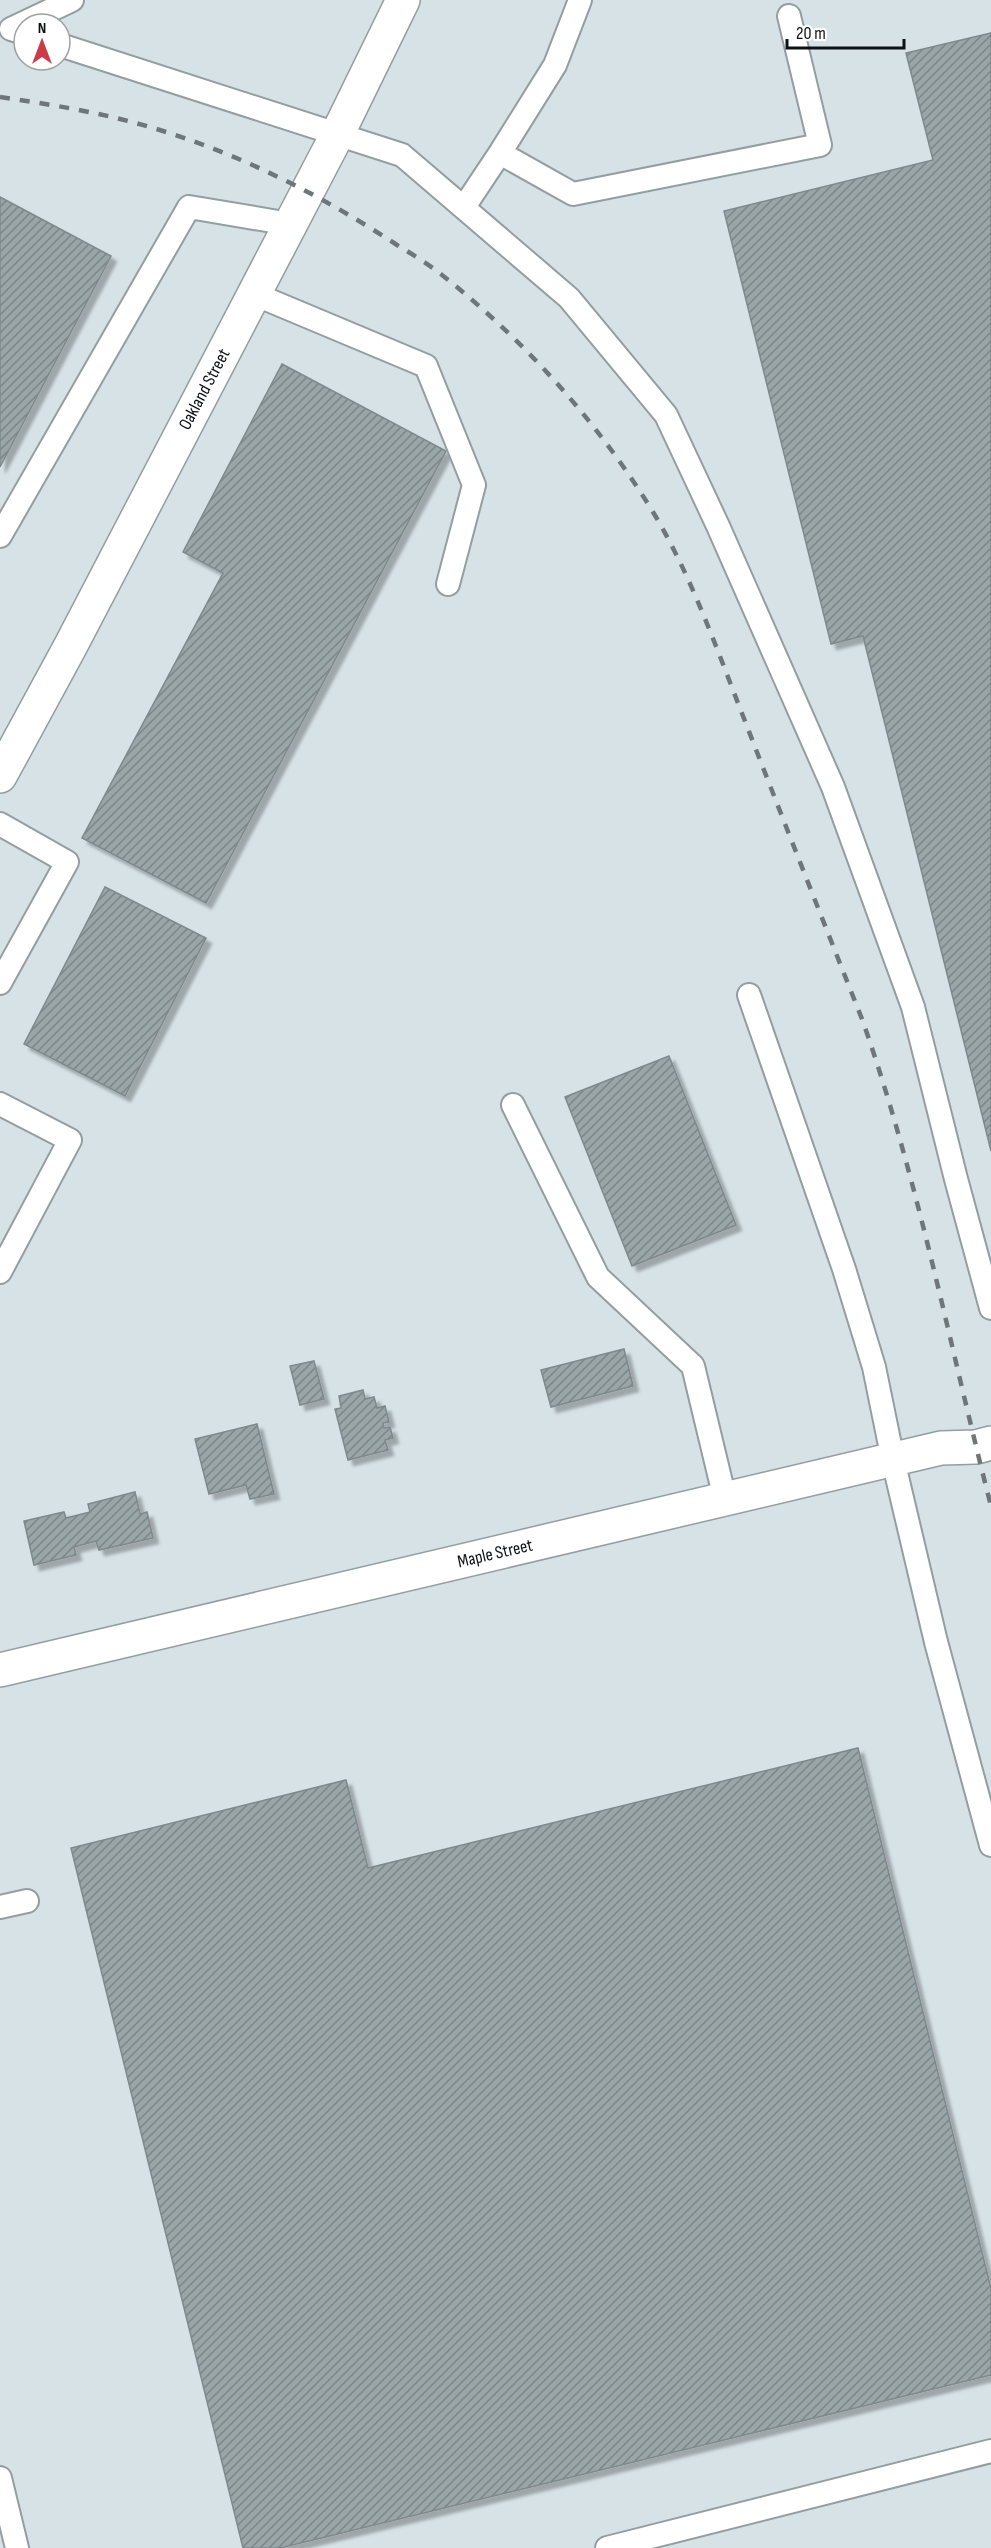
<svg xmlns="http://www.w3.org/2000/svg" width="991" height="2548" font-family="'Sofia Sans Condensed',sans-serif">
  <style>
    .building { fill: url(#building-hatch); stroke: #7f898d; stroke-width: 1.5; filter: url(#shadow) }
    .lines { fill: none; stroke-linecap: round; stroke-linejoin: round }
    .service-casing { stroke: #939ea1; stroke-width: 26 }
    .minor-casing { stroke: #939ea1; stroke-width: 36 }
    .secondary-casing { stroke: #939ea1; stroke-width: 36 }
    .service { stroke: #fff; stroke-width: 22 }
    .minor { stroke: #fff; stroke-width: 33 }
    .secondary { stroke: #fff; stroke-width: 33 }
    .rail { stroke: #6f7679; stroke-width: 4.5; stroke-dasharray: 10 10; stroke-linecap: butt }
    .labels { text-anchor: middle; stroke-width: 6; stroke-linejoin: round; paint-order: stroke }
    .street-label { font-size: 18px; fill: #0e1113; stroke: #fff }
  </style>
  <defs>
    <pattern id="building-hatch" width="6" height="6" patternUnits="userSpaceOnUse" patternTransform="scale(1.5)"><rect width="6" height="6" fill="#9aa5a8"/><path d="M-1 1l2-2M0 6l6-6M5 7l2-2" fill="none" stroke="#7c8588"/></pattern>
    <filter id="shadow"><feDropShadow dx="5.5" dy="5.5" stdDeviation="1.5" flood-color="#0004"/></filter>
  </defs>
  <rect width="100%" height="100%" fill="#d7e2e6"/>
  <path class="building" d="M991 33V1151L863 636 831 644 724 211 933 160 906 53Z
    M0 197 111 256 0 467Z
    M282 364 446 451 206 903 82 838 223 573 183 552Z
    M105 887 206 938 125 1096 24 1044Z
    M669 1056 736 1225 632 1266 565 1097Z
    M624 1349 633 1386 551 1407 541 1370Z
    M314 1361 324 1399 300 1405 290 1366Z
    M363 1390 365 1399 374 1397 377 1408 385 1406 389 1422 383 1423 384 1428 390 1427 393 1438 385 1440 388 1450 348 1460 335 1409 341 1408 339 1396Z
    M257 1424 274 1494 250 1499 246 1485 209 1494 195 1439Z
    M135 1492 140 1514 147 1512 153 1538 99 1550 96 1541 74 1547 76 1555 34 1565 24 1521 64 1512 66 1518 90 1512 88 1504Z
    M858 1748 991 2289V2375L280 2548H243L71 1848 346 1780 368 1868Z"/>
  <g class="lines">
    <defs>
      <path id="service" d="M24 33 11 29 72 0
        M60 45 402 155 569 298 666 415 718 526 833 787 913 1007 956 1179 991 1308
        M500 153 555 65 580 0
        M464 207 500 153 573 194 820 145 789 16
        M254 294 426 366 474 485 448 584
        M0 536 189 207 290 224
        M0 824 67 862 0 983
        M749 995 844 1269 874 1367 893 1460 936 1642 991 1845
        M0 1104 70 1140 0 1272
        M513 1105 598 1277 693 1366 725 1499
        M0 1907 27 1901
        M0 2478 17 2548
        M607 2548 991 2451"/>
      <path id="minor" d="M0 1670 941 1448 976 1447 991 1443"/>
      <path id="secondary" d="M0 776 70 647 337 135 403 0"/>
    </defs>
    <use href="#service" class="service-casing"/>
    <use href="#minor" class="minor-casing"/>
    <use href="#secondary" class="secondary-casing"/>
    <use href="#service" class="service"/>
    <use href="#minor" class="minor"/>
    <use href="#secondary" class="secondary"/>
    <path class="rail" d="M0 97C40 103 80 109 120 119 218 143 312 189 397 245 412 254 428 264 442 275 524 340 598 422 653 512 691 575 716 647 743 716 782 817 822 918 862 1019 918 1178 949 1343 991 1506"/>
  </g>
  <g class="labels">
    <g class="street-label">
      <text transform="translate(204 389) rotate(-62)" y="6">Oakland Street</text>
      <text transform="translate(495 1553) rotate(-13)" y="6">Maple Street</text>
    </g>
  </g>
  <g transform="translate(42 42)"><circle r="28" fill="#ffffff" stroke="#9fa0a1" stroke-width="1.5"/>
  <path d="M0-4.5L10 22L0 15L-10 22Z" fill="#cb3b48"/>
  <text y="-9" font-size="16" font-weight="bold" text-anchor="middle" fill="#0e1113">N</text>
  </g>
  <path d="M787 39v9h117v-9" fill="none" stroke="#0e1113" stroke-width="3"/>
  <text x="796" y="39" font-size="18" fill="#0e1113" stroke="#ffffff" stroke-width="4.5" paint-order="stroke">20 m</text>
</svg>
